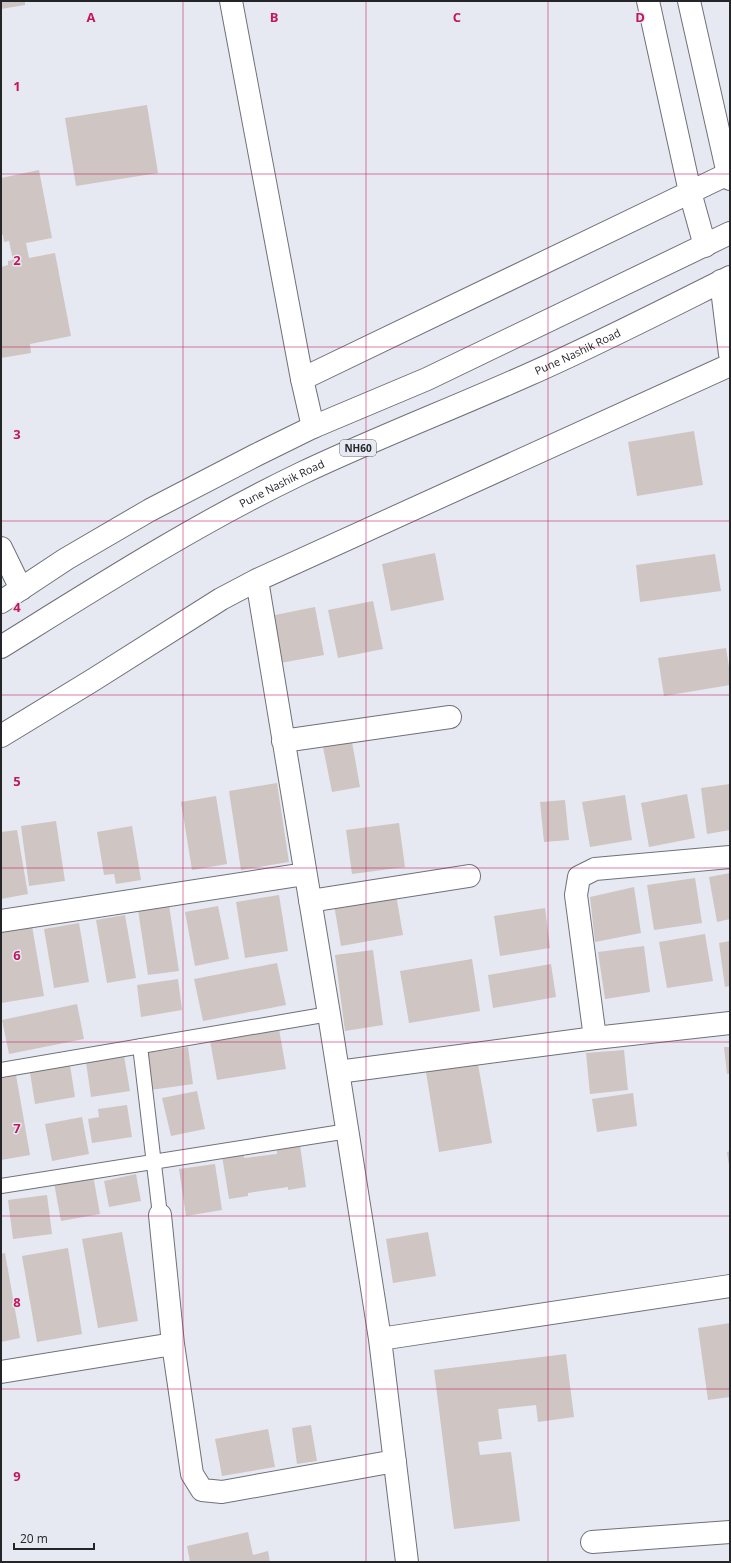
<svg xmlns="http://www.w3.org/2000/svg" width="731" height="1563" font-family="'Open Sans',sans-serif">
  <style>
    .building { fill: #cfc5c2 }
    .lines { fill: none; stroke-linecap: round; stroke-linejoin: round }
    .lane-casing { stroke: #6f7179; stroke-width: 16 }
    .street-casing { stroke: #6f7179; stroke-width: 24 }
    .secondary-casing { stroke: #6f7179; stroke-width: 24 }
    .highway-casing { stroke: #6f7179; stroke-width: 24 }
    .lane { stroke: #fff; stroke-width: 14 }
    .street { stroke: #fff; stroke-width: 22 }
    .secondary { stroke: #fff; stroke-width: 22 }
    .highway { stroke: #fff; stroke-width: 22 }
    .grid { fill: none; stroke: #c2185b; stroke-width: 1; stroke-opacity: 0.55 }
    .labels { text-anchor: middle; stroke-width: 3; stroke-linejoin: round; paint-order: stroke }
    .shield { fill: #e6e9f2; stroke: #5e6065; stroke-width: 1 }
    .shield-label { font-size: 10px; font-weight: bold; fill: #242529 }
    .street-label { font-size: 11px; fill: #242529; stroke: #e6e9f2 }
    .grid-label { font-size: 13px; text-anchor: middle; font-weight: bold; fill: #c2185b; stroke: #e6e9f2; stroke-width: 3; stroke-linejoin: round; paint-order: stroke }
  </style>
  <rect width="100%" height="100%" fill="#e6e9f2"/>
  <path class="building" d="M1 1H25V5L1 9Z
    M147 105 158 173 76 186 65 118Z
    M39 170 52 238 26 243 29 258 55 253 71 336 30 344 31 353 1 358V267L8 265V261L13 260 9 241 4 242 3 235H1V178Z
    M694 431 703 485 637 496 628 442Z
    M435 553 444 600 391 611 382 564Z
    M715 554 721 591 640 602 636 565Z
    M373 601 383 649 338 658 328 610Z
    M315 607 324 655 275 664 265 617Z
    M726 648 730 673V685L664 696 658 658Z
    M351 736 360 787 332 792 322 742Z
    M277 783 289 862 241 870 229 791Z
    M730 784V830L707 834 701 788Z
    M687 794 695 838 649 847 641 803Z
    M625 795 632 840 590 847 582 802Z
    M216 796 227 864 192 870 181 802Z
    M565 800 569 840 544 842 540 802Z
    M56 821 65 881 29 886 21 826Z
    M399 823 405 867 352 874 346 830Z
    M132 826 141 880 116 884 114 874 104 875 97 832Z
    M17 830 28 894 1 899V832Z
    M730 873V919L717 922 709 877Z
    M695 878 702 923 654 930 647 885Z
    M634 887 641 933 595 942 590 897Z
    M395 889 403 935 341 946 333 899Z
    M279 895 288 951 245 958 236 902Z
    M169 905 179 971 148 975 138 910Z
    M218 906 229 959 195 966 185 912Z
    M545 908 550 948 500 956 494 916Z
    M125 915 136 978 107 983 96 920Z
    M79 923 89 982 54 988 44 929Z
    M32 926 44 996 1 1003V931Z
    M705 934 713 981 667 988 659 942Z
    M730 941V986L725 987 719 943Z
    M644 946 650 992 605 999 598 952Z
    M373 950 383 1025 345 1031 335 955Z
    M472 959 480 1011 409 1023 400 971Z
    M277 963 286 1005 203 1021 194 979Z
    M551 964 556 997 493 1008 488 975Z
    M178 979 182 1010 141 1017 137 985Z
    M77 1004 84 1039 9 1054 2 1020Z
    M279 1029 286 1069 217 1080 210 1040Z
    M188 1047 193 1084 150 1090 145 1053Z
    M724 1047H730V1073L727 1074Z
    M624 1050 628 1090 590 1094 586 1053Z
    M124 1056 130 1091 91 1097 86 1062Z
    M69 1059 75 1097 35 1104 29 1066Z
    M478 1064 492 1143 439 1152 426 1072Z
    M16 1075 30 1155 1 1160V1078Z
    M197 1091 205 1129 171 1136 162 1098Z
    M633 1093 637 1126 597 1132 592 1099Z
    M127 1105 132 1137 92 1143 88 1119 99 1117 98 1109Z
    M82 1117 89 1154 52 1161 45 1124Z
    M300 1145 306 1187 288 1190V1187L248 1193V1196L229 1199 222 1156 244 1153V1158L277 1154V1148Z
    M730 1151V1165H729L727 1152Z
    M215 1164 222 1210 186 1216 179 1169Z
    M136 1174 141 1201 109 1207 104 1181Z
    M93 1175 100 1214 61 1221 54 1183Z
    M47 1195 52 1234 13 1239 8 1200Z
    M122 1232 138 1321 98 1328 82 1239Z
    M428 1232 436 1276 393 1283 386 1239Z
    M68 1248 82 1334 37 1342 22 1256Z
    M5 1253 20 1338 1 1342V1254Z
    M730 1323V1397L708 1400 698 1328Z
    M566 1354 574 1417 538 1422 536 1405 498 1409 502 1439 478 1442 480 1455 511 1452 520 1521 454 1529 434 1370Z
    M311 1425 317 1461 297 1464 292 1428Z
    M268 1429 275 1467 222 1476 215 1439Z
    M248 1532 253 1555 268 1551 270 1562H190L187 1546Z"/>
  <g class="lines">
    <defs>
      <path id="lane" d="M140 1046 160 1215
        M1 1070 329 1014
        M1 1186 348 1131"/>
      <path id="street" d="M231 1 302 379
        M721 281 730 354
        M1 548 21 589
        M257 580 329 1014 380 1339 407 1562
        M1 736 93 680 221 599 257 580 730 365
        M283 741 450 717
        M310 901 469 876
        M1 921 305 874
        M595 1038 576 895 579 877 595 869 730 857
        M338 1072 595 1038 730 1023
        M160 1215 173 1344 192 1474 202 1490 222 1492 395 1461
        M380 1339 730 1286
        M1 1372 173 1344
        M592 1542 730 1532"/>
      <path id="secondary" d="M648 1 690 192 705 246
        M689 1 728 174 730 179
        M313 427 302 379 730 173"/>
      <g id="highway">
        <path d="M1 602 66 559 150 510 256 455 313 427 427 379 730 233"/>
        <path id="s1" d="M1 647C99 586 196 524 300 474 376 438 454 408 530 374 598 344 664 310 730 277"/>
      </g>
    </defs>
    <use href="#lane" class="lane-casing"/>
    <use href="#street" class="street-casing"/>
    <use href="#secondary" class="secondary-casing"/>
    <use href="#highway" class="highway-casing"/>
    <use href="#lane" class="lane"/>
    <use href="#street" class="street"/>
    <use href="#secondary" class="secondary"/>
    <use href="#highway" class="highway"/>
  </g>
  <path class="grid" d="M183 1V1562M366 1V1562M548 1V1562M1 174H730M1 347H730M1 521H730M1 695H730M1 868H730M1 1042H730M1 1216H730M1 1389H730"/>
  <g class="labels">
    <rect class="shield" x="340" y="440" width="36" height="16" rx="3"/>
    <g class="shield-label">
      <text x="358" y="452">NH60</text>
    </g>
    <g class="street-label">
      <text dy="4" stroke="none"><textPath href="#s1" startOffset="649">Pune Nashik Road</textPath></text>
      <text dy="4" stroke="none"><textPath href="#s1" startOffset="325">Pune Nashik Road</textPath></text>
    </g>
  </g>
  <g class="grid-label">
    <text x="91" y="22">A</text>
    <text x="274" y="22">B</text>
    <text x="457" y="22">C</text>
    <text x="640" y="22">D</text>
    <text x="17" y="91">1</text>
    <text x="17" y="265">2</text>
    <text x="17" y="439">3</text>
    <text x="17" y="612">4</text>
    <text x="17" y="786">5</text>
    <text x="17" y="960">6</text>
    <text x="17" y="1133">7</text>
    <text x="17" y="1307">8</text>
    <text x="17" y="1481">9</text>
  </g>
  <rect width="731" height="1563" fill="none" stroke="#242529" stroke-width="4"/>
  <path d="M14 1543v6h80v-6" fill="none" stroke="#242529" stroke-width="2"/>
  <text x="20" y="1543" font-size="12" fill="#242529" stroke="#e6e9f2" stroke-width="3" paint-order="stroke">20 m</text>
</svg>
